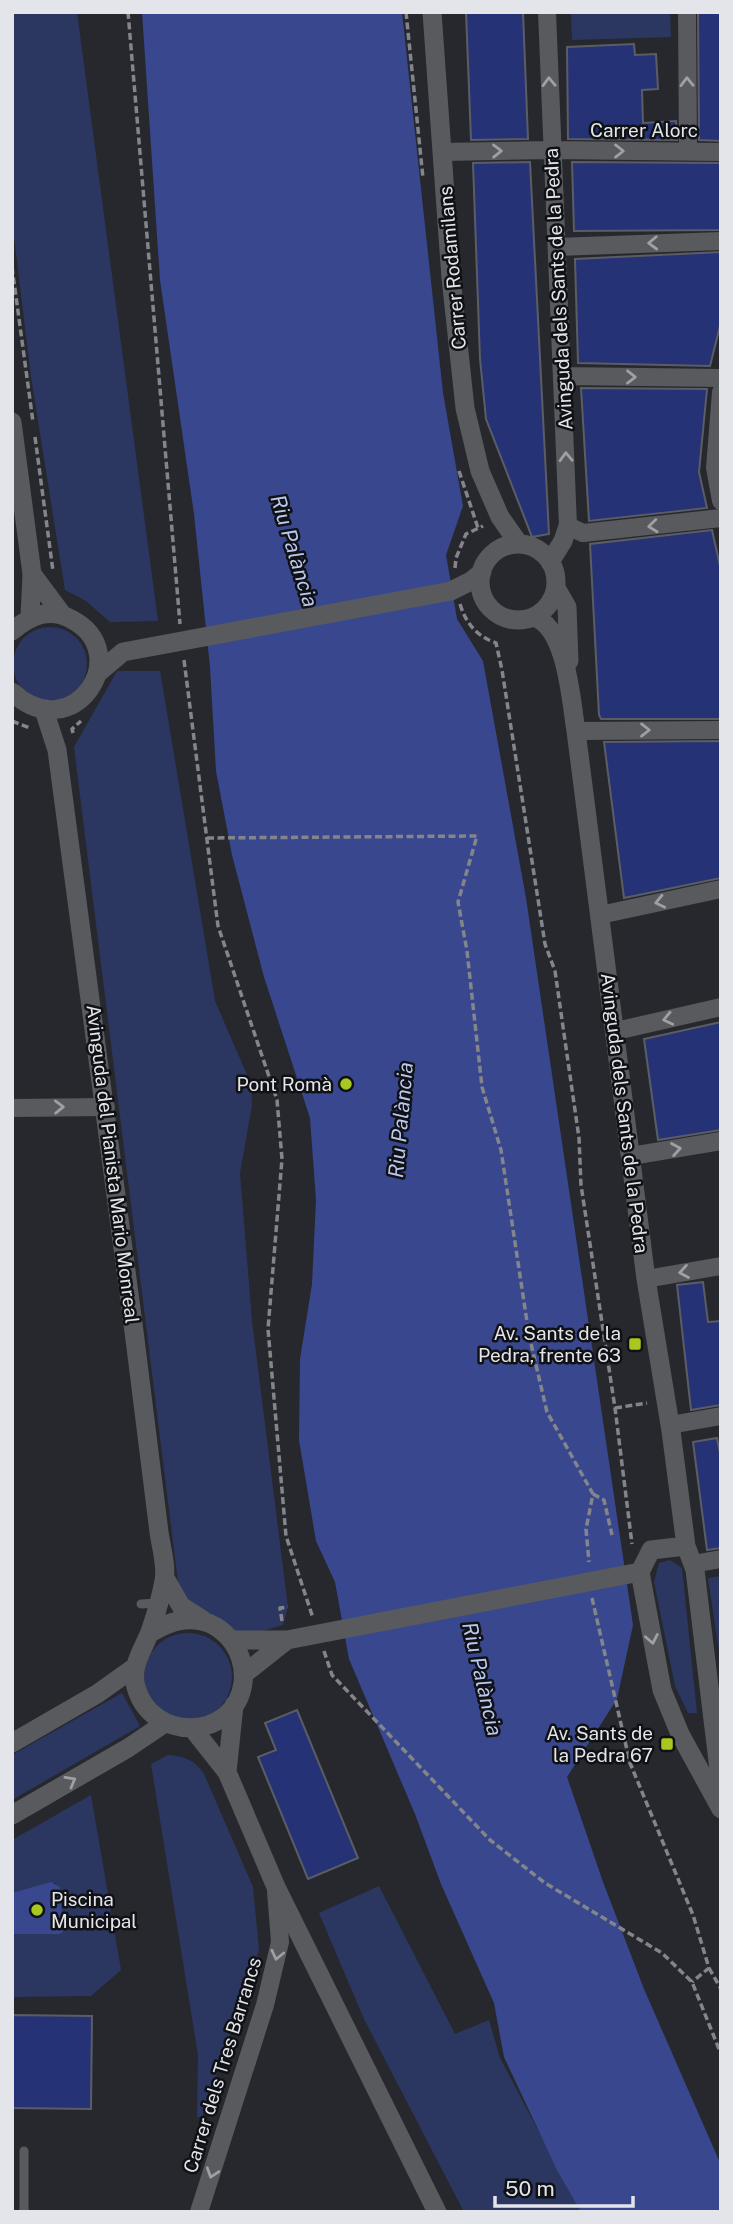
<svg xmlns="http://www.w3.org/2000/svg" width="733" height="2224" font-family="'Public Sans',sans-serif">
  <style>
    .green { fill: #2c3761 }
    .water { fill: #39488e }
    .building { fill: #263276; stroke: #5b5d64; stroke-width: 2 }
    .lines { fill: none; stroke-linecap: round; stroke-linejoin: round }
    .path { stroke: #83858a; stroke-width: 3.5; stroke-dasharray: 7 3.5; stroke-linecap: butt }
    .service { stroke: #585a5d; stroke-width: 9 }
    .minor { stroke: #585a5d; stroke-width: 18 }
    .tertiary { stroke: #585a5d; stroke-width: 19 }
    .oneway { stroke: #9ea0a4 }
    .poi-dot { fill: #a7c81f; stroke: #101114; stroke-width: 2.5 }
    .labels { text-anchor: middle; stroke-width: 5; stroke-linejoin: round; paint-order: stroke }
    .street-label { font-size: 19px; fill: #e4e5ea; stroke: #101114 }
    .poi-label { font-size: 19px; fill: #e4e5ea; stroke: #101114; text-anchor: end }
    .water-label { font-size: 21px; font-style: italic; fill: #bac7ef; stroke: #101114 }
  </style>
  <rect width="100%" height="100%" fill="#26282e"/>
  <path class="green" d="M12 12H77L158 621 110 622 86 601 65 590 31 377 12 220Z
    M571 12H670L671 37 572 40Z
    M13 664a37 37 0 1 1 74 0a37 37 0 1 1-74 0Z
    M117 671H160L215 1001 251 1084 252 1105 240 1173 252 1321 288 1607 283 1625 232 1640 181 1606 74 747Z
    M670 1560 682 1568 697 1713H688L675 1686 654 1582 659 1563Z
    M721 1576V1665L708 1578Z
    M144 1677a44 44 0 1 1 88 0a44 44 0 1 1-88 0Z
    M122 1693 140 1726 12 1800V1755Z
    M168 1755C184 1756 195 1760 204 1774L253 1887 259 1950 202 2117H197L198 2055 151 1764Z
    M91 1795 121 1970 91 1996 12 1997V1934H58L56 1883 12 1893V1840Z
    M379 1886 455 2034 489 2020 500 2058 581 2212H464L364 2019 319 1913Z"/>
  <path class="water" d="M142 12H402L443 393 463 506 446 555 457 619 483 661 526 898 633 1625 617 1699 567 1777 603 1882 644 1989 721 2165V2212H581L557 2170 504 2057 494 2003 441 1884 415 1814 349 1659 335 1582 316 1541 299 1440 300 1359 312 1284 316 1200 310 1118 264 977 232 855 216 771 210 667 194 514 160 280Z
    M51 1882 60 1887 63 1932 59 1934H12V1893Z"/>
  <path class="building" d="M466 12H523L528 139 471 140Z
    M698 12H721V141L699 140Z
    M634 44 635 55 656 54 658 89 642 90 643 123 676 121 677 140 568 139 567 47Z
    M530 162 549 534 532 537 486 419 480 359 473 163Z
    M572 162 721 163V230L574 231Z
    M721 252V322L710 366 578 363 575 259Z
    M581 388 707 389 699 472 707 508 589 521Z
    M712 530 721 570V719H601L599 715 590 544Z
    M721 741V878L624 898 604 742Z
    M721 1022V1130L658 1140 644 1039Z
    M703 1282 708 1322 721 1321V1405L691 1410 677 1285Z
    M717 1438 721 1458V1548L707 1550 693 1442Z
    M297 1710 358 1858 308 1879 258 1757 276 1750 265 1723Z
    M12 2015 92 2016 91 2109 12 2108Z"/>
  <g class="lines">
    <path class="path" d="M128 12 180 624
      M406 12 423 178
      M12 267 33 422
      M35 437 53 571
      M459 471 478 528
      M455 568 456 558 466 534 483 526
      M460 604C466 624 477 636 496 643L502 670 545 944 555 971 579 1138 581 1185 615 1408 632 1544
      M184 660 218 926 277 1100 282 1159 268 1329 286 1536 313 1618
      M12 721 30 728
      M73 733 72 729 81 721
      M207 838 477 836 458 902 467 951 482 1087 501 1150 529 1335 547 1412 593 1494 586 1529 589 1562
      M615 1408 647 1403
      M593 1494 604 1500 612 1535
      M592 1598 630 1763 693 1915 709 1968 692 1982
      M282 1621 280 1608 288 1607
      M324 1651 332 1675 490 1840 545 1883 662 1953 692 1982 721 2054
      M709 1968 721 1989"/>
    <path class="service" d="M141 1604 158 1603
      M24 2212V2151"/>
    <path class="minor" d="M547 12 568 526 583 533 721 518
      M687 12 688 151
      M442 152 551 150 721 152
      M557 247 721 241
      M563 376 721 378
      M721 392 715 468 721 501
      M576 731 721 730
      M600 915 721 889
      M616 1031 721 1007
      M12 1108 106 1107
      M631 1156 721 1141
      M646 1279 721 1266
      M670 1425 721 1416
      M693 1564 721 1559
      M199 2212 265 2005 280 1942 276 1891"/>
    <path class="tertiary" d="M432 12 451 278 465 408 480 471 500 517 519 544
      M12 422 32 574 30 617
      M480 582a38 38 0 1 1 76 0a38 38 0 1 1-76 0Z
      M550 562 563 541 568 526
      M32 574 61 613
      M556 588 567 607 569 661
      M534 617C567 628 571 701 576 731L646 1279 671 1431 686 1546 695 1570 721 1786
      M12 631C30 616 49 607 71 619 137 653 73 749 12 692
      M98 673 123 652 451 591 471 581 482 572
      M44 710 57 750C93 1010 127 1271 159 1532 161 1547 167 1566 164 1581 161 1597 156 1614 151 1629 144 1649 130 1665 136 1687 151 1743 235 1741 243 1683 247 1649 220 1616 184 1620 172 1621 161 1627 150 1633
      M686 1546 651 1550 640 1572 662 1690 680 1734 721 1809
      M165 1578 181 1606 203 1620
      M232 1640H287L640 1572
      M244 1674 287 1640
      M193 1729 227 1772 276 1887 437 2212
      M12 1743 97 1694 135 1667
      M227 1772 234 1705
      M12 1815 128 1748 165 1723"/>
  </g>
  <defs><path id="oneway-chevron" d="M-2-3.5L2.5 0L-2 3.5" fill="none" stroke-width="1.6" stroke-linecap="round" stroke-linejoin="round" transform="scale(1.75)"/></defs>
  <g class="oneway">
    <use href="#oneway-chevron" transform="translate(549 82) rotate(-92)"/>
    <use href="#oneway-chevron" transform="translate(687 82) rotate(-91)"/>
    <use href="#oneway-chevron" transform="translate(497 151) rotate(-1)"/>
    <use href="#oneway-chevron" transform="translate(619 151)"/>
    <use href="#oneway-chevron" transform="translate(653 243) rotate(178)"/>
    <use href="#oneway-chevron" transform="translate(631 377) rotate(1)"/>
    <use href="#oneway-chevron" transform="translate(566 457) rotate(-92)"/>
    <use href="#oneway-chevron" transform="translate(653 526) rotate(174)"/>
    <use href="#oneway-chevron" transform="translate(645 730)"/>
    <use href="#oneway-chevron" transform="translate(660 902) rotate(167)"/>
    <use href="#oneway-chevron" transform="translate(668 1019) rotate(167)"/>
    <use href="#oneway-chevron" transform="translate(59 1107) rotate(-1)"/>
    <use href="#oneway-chevron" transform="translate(676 1149) rotate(-10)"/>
    <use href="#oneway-chevron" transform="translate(684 1272) rotate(170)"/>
    <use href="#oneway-chevron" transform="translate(652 1639) rotate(79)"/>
    <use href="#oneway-chevron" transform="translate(71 1781) rotate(-30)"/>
    <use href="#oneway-chevron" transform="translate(277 1955) rotate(103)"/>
    <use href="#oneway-chevron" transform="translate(212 2173) rotate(108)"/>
  </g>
  <g class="poi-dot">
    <circle cx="346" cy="1084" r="7"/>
    <rect x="628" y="1337" width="14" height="14" rx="3.5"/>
    <rect x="660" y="1737" width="14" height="14" rx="3.5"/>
    <circle cx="37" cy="1910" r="7"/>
  </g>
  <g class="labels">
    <g class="street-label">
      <text x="644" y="137">Carrer Alorc</text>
      <text transform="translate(452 268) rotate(-95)" y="7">Carrer Rodamilans</text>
      <text transform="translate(558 289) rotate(-93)" y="7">Avinguda dels Sants de la Pedra</text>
      <text transform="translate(625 1113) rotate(83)" y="7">Avinguda dels Sants de la Pedra</text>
      <text transform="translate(113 1164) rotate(83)" y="7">Avinguda del Pianista Mario Monreal</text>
      <text transform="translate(222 2065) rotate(-73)" y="7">Carrer dels Tres Barrancs</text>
    </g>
    <g class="poi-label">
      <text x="332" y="1091">Pont Romà</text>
      <text x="621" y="1340">Av. Sants de la<tspan x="621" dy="22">Pedra, frente 63</tspan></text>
      <text x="653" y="1740">Av. Sants de<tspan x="653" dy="22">la Pedra 67</tspan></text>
      <text x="51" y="1906" text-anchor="start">Piscina<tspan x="51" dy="22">Municipal</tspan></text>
    </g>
    <g class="water-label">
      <text transform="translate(294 551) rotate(73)" y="7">Riu Palància</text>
      <text transform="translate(401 1120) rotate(-85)" y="7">Riu Palància</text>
      <text transform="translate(482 1679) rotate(77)" y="7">Riu Palància</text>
    </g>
  </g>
  <rect width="733" height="2224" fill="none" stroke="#e4e5ea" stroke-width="28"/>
  <path d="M495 2196v10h138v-10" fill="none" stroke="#e4e5ea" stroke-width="3.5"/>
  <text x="505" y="2196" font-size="21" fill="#e4e5ea" stroke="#101114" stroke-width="5" paint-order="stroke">50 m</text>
</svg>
